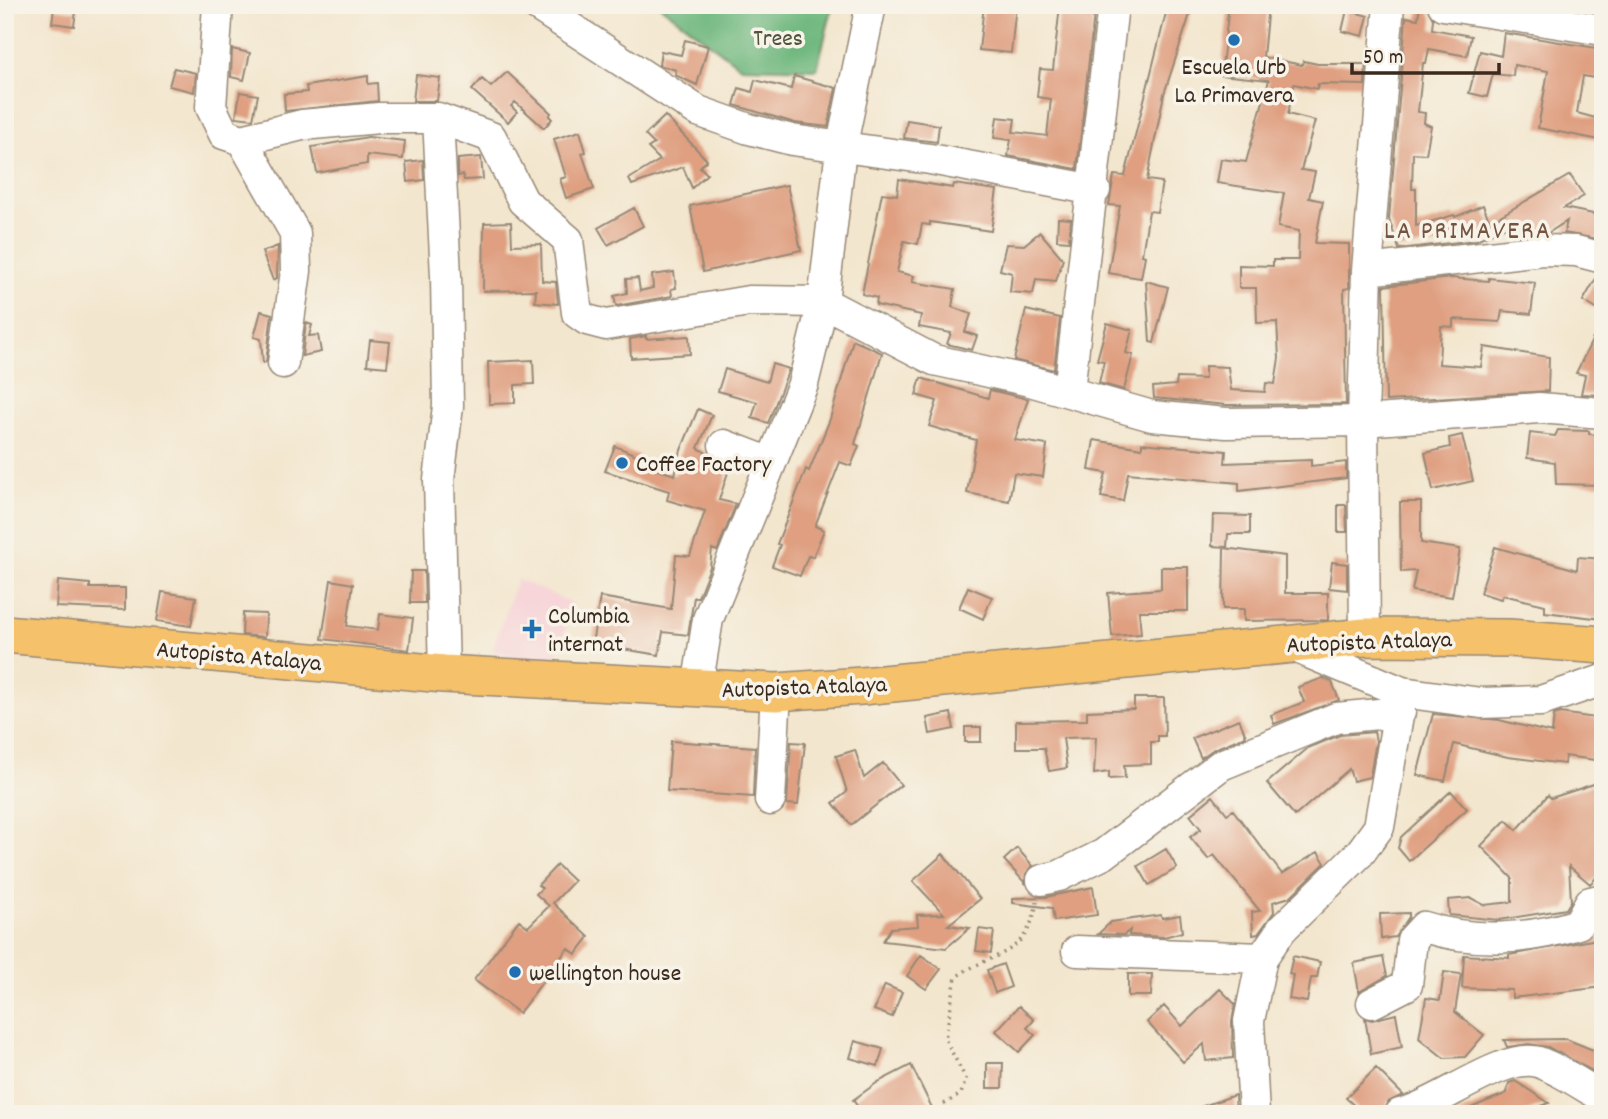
<svg xmlns="http://www.w3.org/2000/svg" width="1608" height="1119" font-family="Dekko,sans-serif">
  <style>
    .built { fill: #f7cfd5 }
    .forest { fill: #6eb77e; stroke: #54704e; stroke-width: 2 }
    .building { fill: #df9f80 }
    .lines { fill: none; stroke-linecap: round; stroke-linejoin: round }
    .minor-casing { stroke: #978876; stroke-width: 33 }
    .major-casing { stroke: #978876; stroke-width: 40 }
    .path { stroke: #978876; stroke-width: 3.5; stroke-dasharray: 2 5; stroke-linecap: butt }
    .minor { stroke: #fff; stroke-width: 30 }
    .major { stroke: #f5c16b; stroke-width: 37 }
    .poi-dot { fill: #1f6fb2; stroke: #f7f3e8; stroke-width: 2.5 }
    .labels { text-anchor: middle; stroke-width: 7; stroke-linejoin: round; paint-order: stroke }
    .park-label { font-size: 24px; fill: #4e553c; stroke: #f7f3e8 }
    .poi-label { font-size: 24px; fill: #3b2a1e; stroke: #f7f3e8; text-anchor: start }
    .street-label { font-size: 24px; fill: #3b2a1e; stroke: #f7f3e8 }
    .neighbourhood-label { font-size: 26px; letter-spacing: 2px; fill: #745340; stroke: #f7f3e8 }
  </style>
  <rect width="100%" height="100%" fill="#f7f3e8"/>
  <filter id="ink" filterUnits="userSpaceOnUse"><feTurbulence type="fractalNoise" baseFrequency=".0143" numOctaves="2"/><feDisplacementMap in="SourceGraphic" scale="14" xChannelSelector="R" yChannelSelector="G"/><feConvolveMatrix kernelMatrix="1 2 1 2 8 2 1 2 1" color-interpolation-filters="sRGB"/></filter>
  <filter id="wash" filterUnits="userSpaceOnUse"><feTurbulence type="fractalNoise" baseFrequency=".00686" numOctaves="4" result="noise"/><feDisplacementMap in="SourceGraphic" scale="28" xChannelSelector="R" yChannelSelector="G"/><feGaussianBlur stdDeviation="1.57" result="paint"/><feColorMatrix in="noise" values="0 0 0 0 0 0 0 0 0 0 0 0 0 0 0 0 0 1.4 0 .05"/><feComposite in="paint" operator="in"/></filter>
  <g filter="url(#wash)">
    <rect width="100%" height="100%" fill="#f3e6ce"/>
    <path class="built" d="M517 579 574 604 552 668 492 651Z"/>
    <path class="forest" d="M659 5H833L817 69 741 67Z"/>
    <g id="blocks">
      <path class="building" d="M984 5H1016L1011 53 979 50Z
        M1060 5H1095L1077 169 1008 156 1011 140 994 138 997 117 1015 119 1013 132 1047 136 1051 99 1037 97 1040 69 1053 70Z
        M1168 5H1193L1164 94 1147 180 1162 182 1157 212 1149 211 1142 255 1145 256 1141 278 1108 273 1120 206 1109 205 1114 175 1125 176Z
        M1229 5H1268L1263 57 1302 65 1303 61 1318 64H1366L1365 85 1318 84 1317 89 1294 84 1288 114 1315 121 1301 170 1315 172 1309 198 1323 201 1315 243 1349 244V288L1344 289 1346 404 1227 405 1154 398 1153 387 1176 385 1177 378 1205 379V366L1228 367 1231 390 1265 392 1266 383 1275 384 1279 358 1277 322 1257 323 1256 288H1239V265L1273 266V260H1298L1299 231 1278 227 1284 193 1217 183 1221 159 1246 162 1269 80 1221 75Z
        M1420 5H1426L1433 19 1432 29 1471 36 1467 56 1429 49 1426 63H1423L1418 112 1425 113 1424 123 1431 126 1426 154 1413 153 1412 189H1416V226L1454 215 1455 217 1483 205 1490 222 1570 175 1584 196 1564 208 1603 216V240L1564 233 1567 221 1548 233 1519 235 1513 224 1476 240 1399 249 1389 219 1406 17 1418 19Z
        M54 8 76 11 74 26 52 23Z
        M1347 10 1368 16 1363 36 1342 31Z
        M1504 33 1603 49 1600 79 1583 76 1577 113 1603 120 1600 140 1538 128 1548 71 1514 65 1513 76 1493 74 1487 97 1469 93 1480 51 1501 56Z
        M685 40 708 46 697 85 675 75 676 70 659 65 661 51 681 55Z
        M232 49 250 53 244 80 231 77Z
        M174 68 196 73 194 92 169 86Z
        M507 72 551 113 549 116 552 119 544 128 515 102 511 106 517 112 508 122 472 90 482 79 491 87Z
        M416 75 440 78 437 101H413Z
        M368 76V84L377 83 378 101 285 111 284 94 307 92 306 86Z
        M794 76 836 88 828 127 795 123 734 105 739 88 752 92 755 80 791 89Z
        M240 92 258 95 253 119 236 117Z
        M665 116 707 160 700 167 707 174 692 188 683 167 632 185 629 179 660 160 648 148 654 144 645 135Z
        M907 120 939 125 937 142 904 138Z
        M580 131 586 152 582 153 594 189 566 198 560 179 566 177 554 139Z
        M368 137 405 141 403 159 367 155V164L317 173 312 147Z
        M481 157 483 179 464 180 463 175 458 176V159Z
        M423 160 424 180 408 182 406 162Z
        M899 179 953 188 954 184 997 190 991 231 930 222V225L922 224 918 244 904 241 897 272 914 276 912 282 955 289 952 307 971 314 965 332 977 336 972 350 947 344 951 333 919 327 921 315 876 305 877 298 862 294 882 193 897 195Z
        M787 185 801 250 703 272 690 206Z
        M634 208 643 226 608 245 598 228Z
        M1058 218 1071 219 1069 241 1057 240Z
        M511 222 512 245 541 244 542 281 556 282 558 304 535 302 536 290 483 291 484 223Z
        M1040 232 1063 259 1056 281 1036 279 1033 294 1010 292 1012 273 1000 270 1006 244 1024 245Z
        M278 246 277 278 273 280 262 252Z
        M674 272 676 288 671 289 672 296 616 306 614 296 627 293 626 279 638 278 640 291 653 288 652 275Z
        M1598 275H1603V313L1583 301Z
        M1451 278 1489 281V278L1535 283 1531 314 1502 311 1500 322 1453 319V327L1441 326 1439 364 1481 367 1484 347 1549 357 1548 391 1386 401 1384 286Z
        M1146 281 1168 287 1154 343 1150 342Z
        M1026 310 1060 318 1054 370 1014 360Z
        M261 311 272 314 266 362 263 363 261 339 254 337Z
        M1603 318V395L1581 394 1585 375 1576 373Z
        M306 323 312 325 309 336 318 335 321 352 302 356Z
        M1107 323 1132 330 1126 353 1133 355 1124 390 1099 383 1104 361 1097 360Z
        M646 336V339L689 336 690 354 631 358 630 339Z
        M370 340 390 342 387 367 367 365Z
        M853 340 882 353 855 444 859 446 851 466 840 462 815 526 824 530 813 557 808 556 800 576 772 566 780 545 777 544 806 469 809 471 830 419Z
        M533 360 534 384 515 385V403L489 404 488 362Z
        M772 364 789 369 768 423 752 418 757 402 718 391 725 369 767 382Z
        M921 378 988 398 990 390 1028 399 1015 440 1047 445 1043 477 1014 473 1009 501 967 493 976 440 929 426 937 401 916 395Z
        M698 409 712 415 698 448 730 466 719 500 736 504 717 551 712 549 710 567 698 597H694L688 635 663 632 659 655 592 644 600 597 671 609 676 555 690 556 705 511 667 500 669 491 605 471 615 446 639 456 636 463 675 475 681 450Z
        M1558 430 1589 431V434L1603 436V485L1556 484 1555 462 1527 458 1530 433 1555 436Z
        M1462 435 1473 481 1433 490 1425 453 1450 447 1449 438Z
        M1094 440 1142 448V443L1226 451 1225 463 1311 460V466L1346 462V478L1239 491V483L1128 473 1123 501 1101 497 1106 473 1089 470Z
        M1400 502H1421V543L1460 549 1452 597 1412 591 1416 571 1401 572Z
        M1338 505H1346L1347 532H1338Z
        M1213 515 1250 516V534H1228L1227 547 1212 546Z
        M1495 547 1577 570 1578 557 1603 559V619L1545 612V605L1503 595 1501 599 1480 593Z
        M1224 548 1285 556V593H1328V620L1244 621V609H1223Z
        M1332 562 1347 564V590L1329 588Z
        M1161 567H1188V611H1139L1141 634 1112 636 1108 593 1161 589Z
        M411 571H424L425 603H410Z
        M331 580 353 584 347 626 378 630 380 614 413 618 409 650 322 639Z
        M58 581 90 584V588H125V610L56 607Z
        M968 587 992 597 983 619 959 608Z
        M162 592 196 597 191 626 157 621Z
        M243 613 266 614 265 637 242 635Z
        M1323 678 1332 682 1339 700 1274 724 1271 715 1304 702 1298 687Z
        M1134 698H1164L1165 736H1158V742H1151V764L1124 765 1125 778 1109 779V772L1094 774 1096 737 1063 738 1067 768 1049 771 1044 748H1016V721L1087 720V711L1134 709Z
        M951 713 954 729 930 734 927 718Z
        M1560 713 1603 719V761L1565 756 1564 764 1508 757 1454 744 1445 781 1417 775 1433 714 1499 720 1552 733 1554 715Z
        M1239 719 1246 736 1214 749 1201 758 1192 738Z
        M965 727H981V742H965Z
        M1374 732 1376 741 1370 777 1353 781 1349 769 1295 816 1267 783 1308 748 1340 735Z
        M671 741 755 747 753 797 667 791Z
        M791 742 805 743 798 805 787 804Z
        M855 750 864 778 883 763 901 785 851 825 833 803 847 792 836 756Z
        M1603 781V871L1590 884 1569 866 1571 901 1566 909 1499 920 1449 915 1448 900 1471 898 1484 905 1512 902V878L1481 846 1506 820 1517 830 1548 795 1551 798Z
        M1451 791 1467 809 1409 861 1398 848 1401 837Z
        M1213 796 1227 814 1233 810 1282 874 1318 852 1325 863 1290 897 1273 902 1274 912 1258 934 1253 935 1252 912 1260 911 1214 855 1208 859 1190 837 1201 829 1190 815Z
        M1017 848 1033 866 1026 874 1025 883 1004 860Z
        M1166 849 1177 868 1149 885 1138 866Z
        M943 854 980 899 948 925 970 928 946 948 883 941 891 928 918 926 917 915 944 914 913 881Z
        M557 865 574 881 553 903 589 937 576 954 568 948 519 1013 474 980 519 920 528 927 549 906 536 894 542 888 538 885Z
        M1093 887 1097 915 1054 921 1052 908 1013 903V898L1046 897Z
        M1409 913V917L1395 937 1381 939 1380 914Z
        M1161 915 1162 918 1180 915 1182 932 1164 937 1129 935 1130 930 1124 935 1098 934 1111 922Z
        M979 929 994 931 991 953 976 951Z
        M1603 938V987L1512 998V990L1462 988 1464 955 1509 958V955Z
        M921 955 941 969 926 989 907 976Z
        M1293 956 1320 962 1317 978H1311L1307 1002 1289 999 1293 975 1289 974Z
        M1383 957 1387 976 1359 992 1354 963Z
        M1003 964 1011 987 995 993 987 970Z
        M1444 972 1461 974 1455 1012 1484 1035 1465 1057 1444 1058 1419 1038 1426 998 1440 1000Z
        M1128 974H1152L1151 996H1128Z
        M885 985 902 992 892 1017 874 1010Z
        M1220 989 1235 1004 1232 1022 1233 1058 1206 1061 1204 1044 1183 1062 1147 1022 1164 1006 1182 1026Z
        M1019 1006 1034 1020 1027 1028 1035 1035 1019 1052 996 1031Z
        M1396 1014 1402 1047 1371 1054 1365 1018 1372 1020Z
        M1566 1039 1603 1054V1077L1548 1047 1529 1044 1507 1047 1504 1040Z
        M855 1041 883 1049 878 1066 850 1058Z
        M987 1063H1003L1002 1088H987Z
        M911 1065 935 1114H863L853 1100 878 1082Z
        M1376 1068 1403 1095 1388 1102 1383 1112 1359 1110 1346 1098Z
        M1515 1081 1549 1103 1521 1114H1456L1507 1093 1509 1083Z
        M1235 1095 1236 1114H1189V1111Z"/>
    </g>
  </g>
  <g filter="url(#ink)">
    <use href="#blocks" fill-opacity="0" stroke="#978876" stroke-width="2"/>
    <g class="lines">
      <defs>
        <path id="minor" d="M218 5 211 107 224 134 242 140 295 233 296 271 283 363
          M536 5 698 111 749 129 792 140 930 159 1095 190
          M1443 5 1603 30
          M438 118 446 276 448 406 439 480 444 674
          M242 140 302 125 379 118H438L491 137 523 201 568 240 577 313 587 320 606 325 749 301 823 302 934 360 1030 381 1152 416 1226 423 1363 421 1539 408 1603 413
          M1367 270 1542 250 1576 251 1603 258
          M1069 391 1113 5
          M724 445 771 463
          M1365 637 1363 421 1367 270 1389 5
          M1285 643 1402 692 1481 703 1541 701 1603 680
          M697 688 708 619 803 384 823 302 841 149 871 5
          M770 800 776 692
          M1042 880 1059 876 1104 854 1221 765 1336 718 1400 712
          M1077 951 1262 958
          M1372 1003 1407 985 1412 940 1424 927C1474 943 1528 940 1578 924L1590 902 1603 899
          M1254 1114 1249 1021 1262 958 1282 929 1360 853 1379 827 1402 692
          M1400 1114C1438 1106 1506 1049 1541 1063 1562 1071 1583 1086 1603 1097"/>
        <path id="major" d="M5 634 444 674 776 692 862 686 1365 637 1509 638 1603 645"/>
      </defs>
      <use href="#minor" class="minor-casing"/>
      <use href="#major" class="major-casing"/>
      <path class="path" d="M944 1104 961 1094 966 1079 945 1039 956 977C994 950 1026 960 1037 902"/>
      <use href="#minor" class="minor"/>
      <use href="#major" class="major"/>
    </g>
  </g>
  <g class="poi-dot">
    <circle cx="1234" cy="40" r="7"/>
    <circle cx="622" cy="463" r="7"/>
    <path d="M528.5 618.5h7v7h7v7h-7v7h-7v-7h-7v-7h7z"/>
    <circle cx="515" cy="972" r="7"/>
  </g>
  <g class="labels">
    <g class="park-label">
      <text x="778" y="45">Trees</text>
    </g>
    <g class="poi-label">
      <text x="1234" y="74" text-anchor="middle">Escuela Urb<tspan x="1234" dy="28">La Primavera</tspan></text>
      <text x="636" y="471">Coffee Factory</text>
      <text x="548" y="623">Columbia<tspan x="548" dy="28">internat</tspan></text>
      <text x="529" y="980">wellington house</text>
    </g>
    <g class="street-label">
      <text transform="translate(1369 641) rotate(-2)" y="8">Autopista Atalaya</text>
      <text transform="translate(239 655) rotate(5)" y="8">Autopista Atalaya</text>
      <text transform="translate(804 686) rotate(-2)" y="8">Autopista Atalaya</text>
    </g>
    <g class="neighbourhood-label">
      <text x="1468" y="238">LA PRIMAVERA</text>
    </g>
  </g>
  <rect width="1608" height="1119" fill="none" stroke="#f7f3e8" stroke-width="28"/>
  <path d="M1352 63v10h147v-10" fill="none" stroke="#3b2a1e" stroke-width="3.5"/>
  <text x="1363" y="63" font-size="21" fill="#3b2a1e" stroke="#f7f3e8" stroke-width="5" paint-order="stroke">50 m</text>
</svg>
